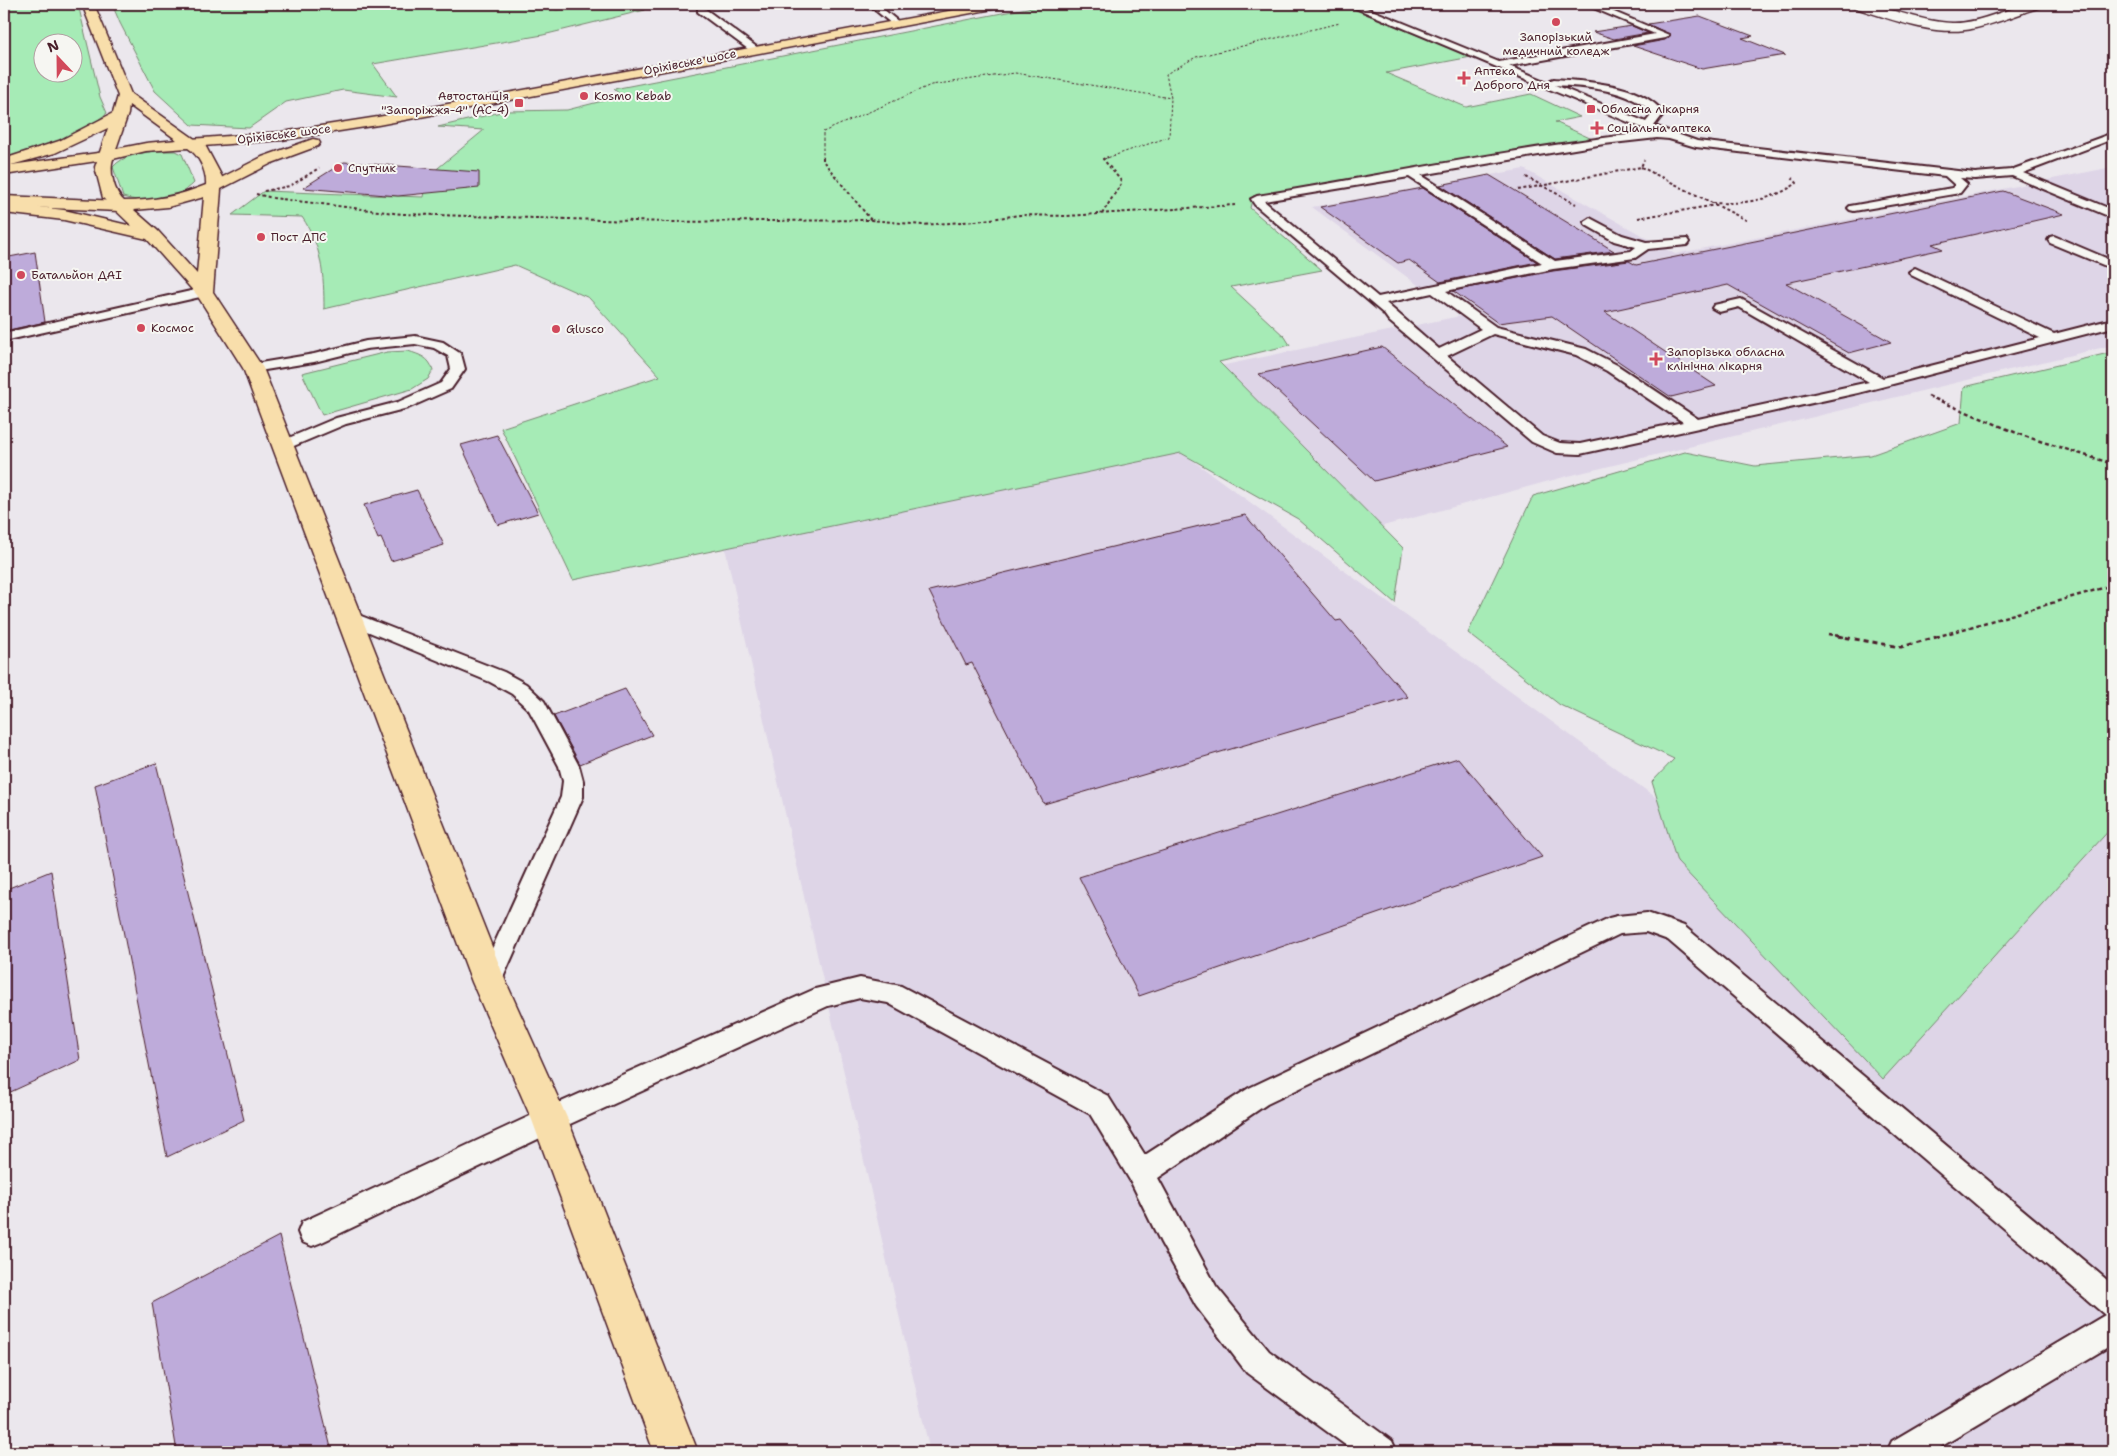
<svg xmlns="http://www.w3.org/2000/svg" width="2117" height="1456" font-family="'Shantell Sans',sans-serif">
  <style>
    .built { fill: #ded5e7 }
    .green { fill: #a6ebb6; stroke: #788570; fill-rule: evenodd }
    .building { fill: #beabda; stroke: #4a1f2b }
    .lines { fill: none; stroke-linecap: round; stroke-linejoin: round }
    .lane-casing { stroke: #4a1f2b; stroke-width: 4 }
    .street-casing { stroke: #4a1f2b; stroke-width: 3 }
    .primary-casing { stroke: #4a1f2b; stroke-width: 3 }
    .highway-casing { stroke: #4a1f2b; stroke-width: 3 }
    .path-far3 { stroke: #4a1f2b; stroke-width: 1; stroke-dasharray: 2.5 2; stroke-linecap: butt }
    .path-far2 { stroke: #4a1f2b; stroke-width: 2; stroke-dasharray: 3 2.5; stroke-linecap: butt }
    .path-far1 { stroke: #4a1f2b; stroke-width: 2.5; stroke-dasharray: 4 3; stroke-linecap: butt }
    .path { stroke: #4a1f2b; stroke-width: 3; stroke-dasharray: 5 4; stroke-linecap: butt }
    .lane { fill: #f6f6f2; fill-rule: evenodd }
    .street { fill: #f6f6f2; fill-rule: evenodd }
    .primary { fill: #f8deab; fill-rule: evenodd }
    .highway { fill: #f8deab; fill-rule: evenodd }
    .poi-dot { fill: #d1495b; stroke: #f6f6f2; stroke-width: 2 }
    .labels { text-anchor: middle; stroke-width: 4; stroke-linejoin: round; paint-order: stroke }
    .far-poi-label { font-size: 12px; fill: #4a1f2b; stroke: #f6f6f2; text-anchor: start }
    .far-street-label { font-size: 12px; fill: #4a1f2b; stroke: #f6f6f2 }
  </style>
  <rect width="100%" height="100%" fill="#ebe7ed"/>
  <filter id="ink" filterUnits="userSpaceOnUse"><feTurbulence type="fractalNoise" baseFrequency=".02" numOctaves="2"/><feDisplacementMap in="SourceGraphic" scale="10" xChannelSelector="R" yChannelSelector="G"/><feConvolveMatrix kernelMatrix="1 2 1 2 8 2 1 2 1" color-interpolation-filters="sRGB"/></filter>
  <g filter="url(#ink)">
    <path class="built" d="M2113 167V345L1564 477 1346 536 1191 372 1460 316 1312 207 1524 169 1675 254Z
      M1181 452 1849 938 2113 764V1452H930L725 548Z"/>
    <path class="green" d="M4 4H78L100 97 107 113 84 131 48 147 4 160ZM42 42H72V72H42Z
      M112 4H546L556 10 611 4H629L645 10 543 35 373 64 397 97 343 90 286 102 249 128 192 125 155 91 120 23Z
      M1048 4H1341L1471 57 1386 73 1466 107 1531 94 1580 117 1555 122 1592 139 1253 196 1250 208 1322 270 1231 287 1285 337 1290 345 1219 362 1403 548 1395 603 1298 519 1181 453 573 580 501 428 660 376 589 298 515 265 324 309C324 275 322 246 302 217L232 215 264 191 424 197 427 177 484 130 438 127 505 111 567 110 622 96 614 89Z
      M156 151H176L182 154 194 183C178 200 144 204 123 197L113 167C123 155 141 153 156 151Z
      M408 351C420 355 429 357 433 370L428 379 412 389 322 415 302 373 387 352Z
      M2113 352V826L1883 1079 1677 862 1652 782 1674 759 1560 705 1468 633 1533 496 1685 452 1755 466 1871 455 1961 423 1964 387Z"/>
    <path class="building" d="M1700 16 1753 36 1742 38 1785 55 1702 69 1633 46 1665 40 1671 35 1648 24Z
      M1632 26 1648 33 1614 39 1593 32Z
      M344 162 479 172V188L398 196 303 188Z
      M1489 175 1514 190 1614 251 1555 259 1440 185Z
      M1423 188 1537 262 1440 282 1409 260 1398 263 1320 207Z
      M2003 191 2064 214 1932 244 1943 249 1786 283 1891 342 1849 353 1728 285 1605 312 1716 386 1671 397 1552 316 1498 323 1453 291 1553 271 1629 261 1636 265Z
      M35 252 45 322 4 331V258Z
      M1382 347 1507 447 1374 481 1259 374Z
      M497 435 538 513 498 525 461 445Z
      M417 490 444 545 391 561 381 538 378 539 364 505Z
      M1245 515 1336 621 1341 620 1408 697 1044 804 972 663 966 665 929 591Z
      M625 689 652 735 580 764 554 716Z
      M1458 758 1542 857 1139 996 1079 877Z
      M156 763 244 1120 167 1157 95 785Z
      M51 871 80 1060 4 1095V890Z
      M279 1236 332 1452H177L152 1303Z"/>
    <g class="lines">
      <defs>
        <path id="lane" d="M868 4H877L900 23 893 25Z
          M1346 4H1357L1499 62 1655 34 1584 4H1595L1669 35 1665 38 1509 66 1550 83 1551 80 1554 79C1589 82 1640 83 1664 113L1654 126 1697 141 1975 173 2011 170 2113 133V139L2023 173 2113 210V218L2012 176 1975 179 1960 178 1967 184 1960 193 1854 211 1850 210 1848 208 1850 206 1952 188 1955 185 1945 176 1696 147 1669 139 1657 138 1604 144 1421 175 1555 261 1631 251 1636 247 1614 241 1586 225 1584 222 1590 218 1622 235 1646 242 1687 239 1689 242 1687 245 1648 249 1635 258 1553 269 1446 291 1496 327 1586 349 1617 365 1698 419 1869 382 1739 307 1719 312 1712 308 1714 305 1741 299 1883 378 2040 338 1911 275 1909 272 1915 268 2054 334 2113 319V327L1858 393 1580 454 1557 453 1532 442 1389 321 1384 314 1255 205 1251 199 1257 196C1388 174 1520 147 1652 132ZM1555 85C1588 87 1628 89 1653 113L1646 122ZM1409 177 1542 263 1378 297 1264 201ZM1432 293 1481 329 1439 349 1386 303ZM1493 334 1576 355 1607 371 1683 422 1580 444 1560 443 1542 436 1447 356Z
          M698 8H704L758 48V52H752L698 12Z
          M2054 236 2113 261V269L2050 243 2048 240 2050 237Z
          M204 288 210 292 209 295 4 341V333Z
          M415 336 443 342 461 354 465 369 451 389 408 408 346 424 289 448H279L276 445 279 442 336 418 398 402 441 383 451 369 448 356 434 348 415 344 366 349 314 362 253 372 248 371 246 368 248 365 314 354 366 341Z
          M351 612 504 672 526 684 544 701 579 766 583 781V797L498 989 489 992 480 989 477 982 561 797 563 781 559 766 529 710 512 694 490 682 345 622 342 618 345 614Z
          M1647 913 1684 926 2113 1285V1344L1932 1452H1887L1892 1441 2105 1315 1668 940 1646 932 1620 934 1267 1104 1158 1178 1216 1286 1269 1351 1392 1441 1397 1452H1355L1247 1373 1196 1306 1161 1243 1131 1182 1090 1114 888 1003 860 998 828 1006 559 1129 322 1242 312 1246 302 1242 298 1232 302 1222 541 1111 815 989 860 978 901 986 1108 1096 1145 1155 1249 1088 1609 918 1617 916Z"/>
        <path id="street" d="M1847 4C1882 2 1916 22 1952 23 1984 24 2013 2 2045 4L2043 6C2021 13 1988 27 1965 30 1927 35 1886 17 1849 6Z"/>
        <path id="primary" d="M986 4H1009L1003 7 378 125 282 140 190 147 185 146 183 143 185 140 190 139 282 132 378 117Z
          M313 139 318 140 320 143 318 146 272 163 219 190H209L206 187 209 184 262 157Z
          M105 152 110 153 112 156 110 159 4 175V166Z
          M4 196 119 201 125 203 127 206 125 209 119 211 4 206Z"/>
        <path id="highway" d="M82 4H94L131 94 206 147 222 177 213 292 263 368 506 982 568 1120 698 1452H654L532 1120 472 982 243 368 197 295 147 239 64 220 4 213V203L64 210 132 226 103 198 95 167 108 128 55 153 4 167V159L59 141 113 113 118 96ZM129 105 177 140 146 143 116 149 128 114ZM188 148C199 155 207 172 206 185 179 196 153 201 124 201 114 192 109 171 113 159L146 151ZM204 197 197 274 158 231 134 210 168 207Z"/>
      </defs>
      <use href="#lane" class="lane-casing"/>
      <use href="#street" class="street-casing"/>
      <use href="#primary" class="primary-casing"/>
      <use href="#highway" class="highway-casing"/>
      <path class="path-far3" d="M823 159V132L931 85 1015 73 1171 98
        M1104 159 1169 137 1171 98 1166 74 1196 57 1340 23"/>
      <path class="path-far2" d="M823 157V161L871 220
        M1641 167 1748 221
        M1526 177 1576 204
        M1518 190 1641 167 1644 160
        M264 191 290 186 319 168
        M256 194 273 198 402 214 666 222 871 220 922 225 976 221 1020 215 1067 216 1235 205
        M1712 203C1741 204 1773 201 1797 183L1792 178
        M1102 214 1122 182 1103 159 1108 157
        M1638 218 1716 205"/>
      <path class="path-far1" d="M1928 396 2024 436 2113 464
        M1828 634 1844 637
        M1936 637 2113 585"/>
      <path class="path" d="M1837 636 1901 647 1940 636"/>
      <use href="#lane" class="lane"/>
      <use href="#street" class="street"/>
      <use href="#primary" class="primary"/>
      <use href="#highway" class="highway"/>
    </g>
  </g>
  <g class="poi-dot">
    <circle cx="1556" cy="22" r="5"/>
    <path d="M1461.5 70.5h5v5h5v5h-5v5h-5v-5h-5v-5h5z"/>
    <circle cx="584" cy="96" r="5"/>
    <rect x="514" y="98" width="10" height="10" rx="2.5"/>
    <rect x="1586" y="104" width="10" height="10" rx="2.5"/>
    <path d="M1594.5 120.5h5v5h5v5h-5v5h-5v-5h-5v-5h5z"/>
    <circle cx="338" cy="168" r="5"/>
    <circle cx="261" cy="237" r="5"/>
    <circle cx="21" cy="275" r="5"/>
    <circle cx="141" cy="328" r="5"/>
    <circle cx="556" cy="329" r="5"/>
    <path d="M1653.5 351.5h5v5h5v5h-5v5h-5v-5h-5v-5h5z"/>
  </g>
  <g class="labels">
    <g class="far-poi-label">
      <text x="1556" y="41" text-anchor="middle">Запорізький<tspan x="1556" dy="14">медичний коледж</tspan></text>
      <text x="1474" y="75">Аптека<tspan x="1474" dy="14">Доброго Дня</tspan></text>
      <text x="509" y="100" text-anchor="end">Автостанція<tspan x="509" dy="14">"Запоріжжя-4" (АС-4)</tspan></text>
      <text x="594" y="100">Kosmo Kebab</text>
      <text x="1601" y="113">Обласна лікарня</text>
      <text x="1607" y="132">Соціальна аптека</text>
      <text x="348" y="172">Спутник</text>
      <text x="271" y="241">Пост ДПС</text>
      <text x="31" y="279">Батальйон ДАI</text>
      <text x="151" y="332">Космос</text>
      <text x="566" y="333">Glusco</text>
      <text x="1667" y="356">Запорізька обласна<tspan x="1667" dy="14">клінічна лікарня</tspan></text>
    </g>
    <g class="far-street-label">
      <text transform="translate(690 62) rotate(-11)" y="4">Оріхівське шосе</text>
      <text transform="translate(284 134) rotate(-7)" y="4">Оріхівське шосе</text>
    </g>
  </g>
  <rect width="2117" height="1456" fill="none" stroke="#f6f6f2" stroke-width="20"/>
  <rect x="10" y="10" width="2097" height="1436" fill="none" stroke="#4a1f2b" stroke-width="2" filter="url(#ink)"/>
  <g transform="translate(58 58) rotate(338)"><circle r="24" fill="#f6f6f2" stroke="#b1a0a2"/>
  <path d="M0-4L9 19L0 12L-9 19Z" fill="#d1495b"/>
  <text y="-8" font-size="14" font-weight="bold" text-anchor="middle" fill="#4a1f2b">N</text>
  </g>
</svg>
